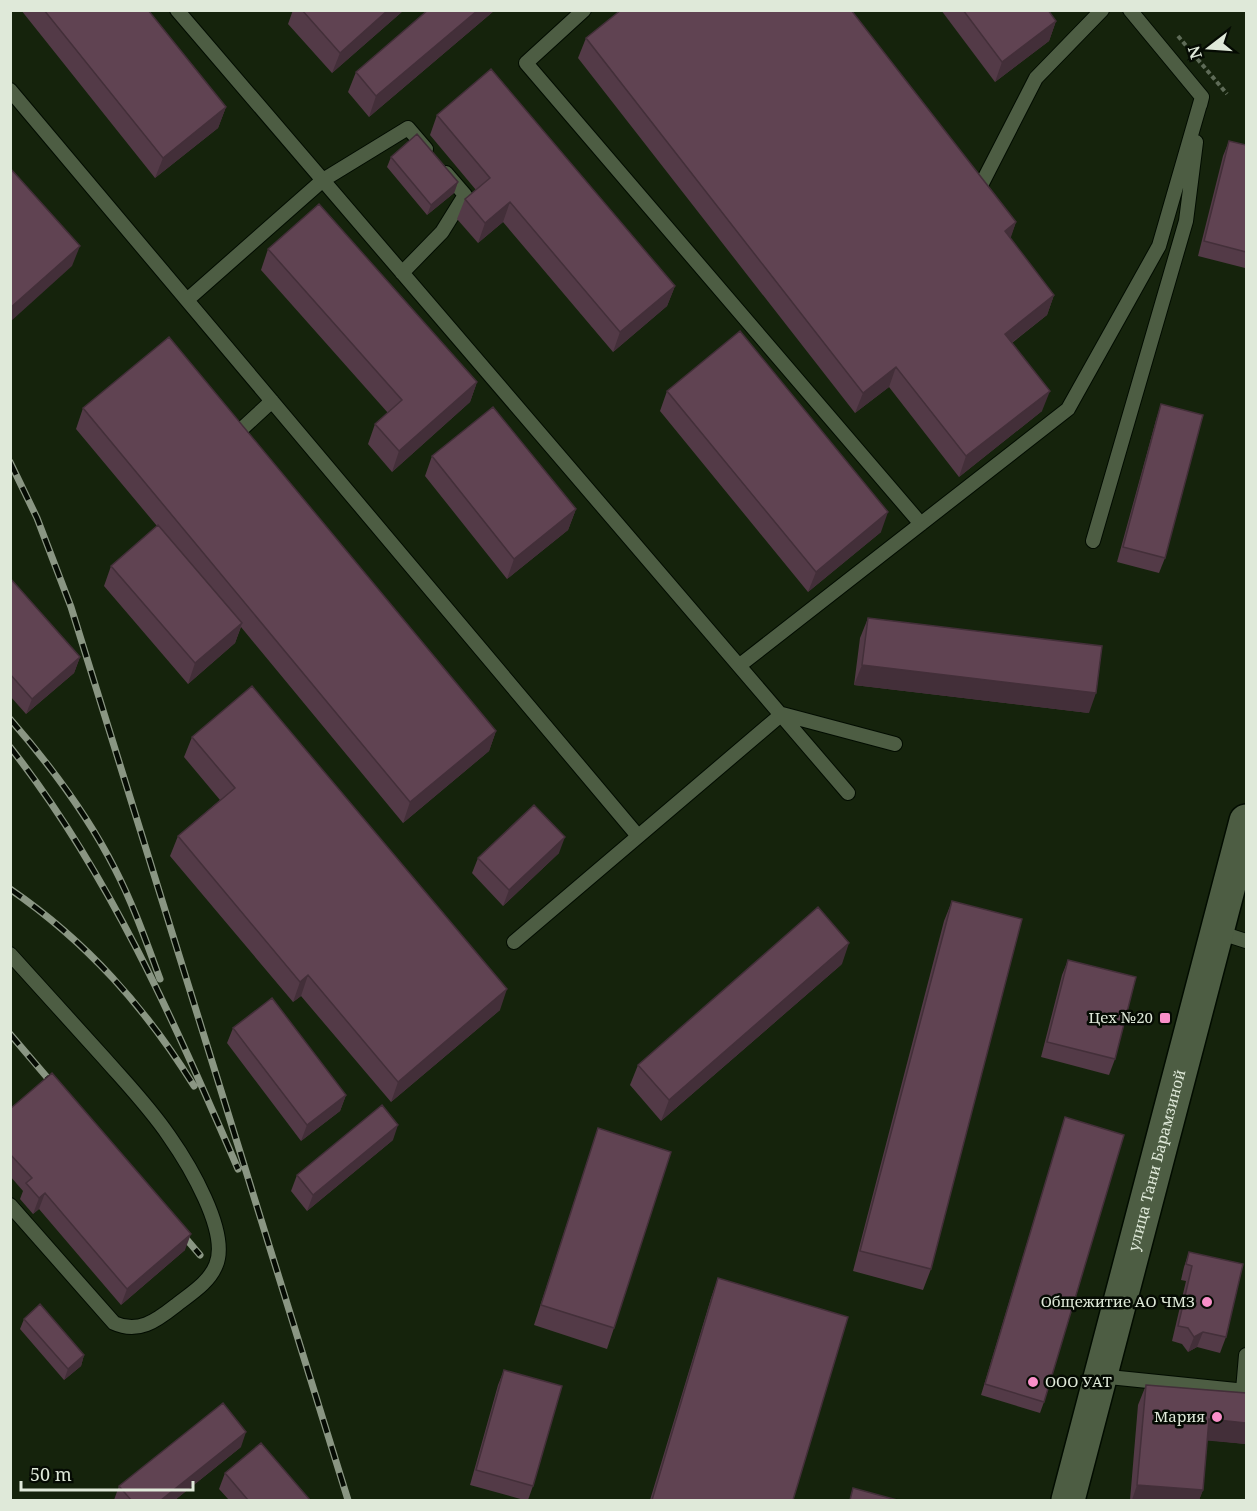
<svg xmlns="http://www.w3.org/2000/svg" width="1257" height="1511" font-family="'Noto Serif',serif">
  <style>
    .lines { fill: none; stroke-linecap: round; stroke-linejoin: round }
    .service-casing { stroke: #020c00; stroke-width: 16 }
    .tertiary-casing { stroke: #020c00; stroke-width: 36 }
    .path { stroke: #5e6b57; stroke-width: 4; stroke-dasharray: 4.5 3; stroke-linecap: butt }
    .service { stroke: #4d5d43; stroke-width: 14 }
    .tertiary { stroke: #4d5d43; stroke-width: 33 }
    .rail-casing { stroke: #8a9683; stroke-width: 7 }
    .rail { stroke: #050b03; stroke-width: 4.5; stroke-dasharray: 14; stroke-linecap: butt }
    .wall { fill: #533a47 }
    .shaded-wall { fill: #432f39 }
    .building { fill: #604352; stroke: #432f39; stroke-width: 1.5 }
    .poi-dot { fill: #f98fc9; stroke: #050b03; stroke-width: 2 }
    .labels { text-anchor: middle; stroke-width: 5; stroke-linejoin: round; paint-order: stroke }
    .poi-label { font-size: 15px; fill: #dfe9d9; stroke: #050b03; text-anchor: end }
    .street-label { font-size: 15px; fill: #dfe9d9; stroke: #050b03 }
  </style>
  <rect width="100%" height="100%" fill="#15230c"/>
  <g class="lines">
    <defs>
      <path id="service" d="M177 10 848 793
        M584 10 526 63 921 524
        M1130 10 1202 97 1200 105
        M10 90 638 836
        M976 195 1036 78 1102 10
        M402 273 442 232 465 195 446 173
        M187 300 323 180 408 128 426 149
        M232 438 272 401
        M1093 541 1186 221 1196 142
        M740 665 1068 409 1159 246 1202 97
        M1218 932 1246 941
        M514 942 782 714 895 744
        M10 954C42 989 73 1024 105 1059 127 1084 150 1108 169 1136 188 1163 230 1232 216 1265 209 1283 190 1294 175 1306 156 1321 138 1334 114 1323L10 1205
        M1099 1376 1246 1391
        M1243 1390 1246 1355"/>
      <g id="tertiary">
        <path id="s1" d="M1068 1500 1246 821"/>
      </g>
    </defs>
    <use href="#service" class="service-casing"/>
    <use href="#tertiary" class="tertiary-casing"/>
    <path class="path" d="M1178 36 1227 94"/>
    <use href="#service" class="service"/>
    <use href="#tertiary" class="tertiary"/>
    <defs>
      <path id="rail" d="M10 462 37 518 71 607 348 1500
        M10 719C50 765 87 814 115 869 133 904 146 941 160 979
        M10 747C110 874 174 1022 238 1169
        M10 889C87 942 145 1007 194 1086
        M10 1034 57 1089
        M177 1228 200 1255"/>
    </defs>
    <use href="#rail" class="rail-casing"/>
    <use href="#rail" class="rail"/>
  </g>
  <path class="wall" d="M21 10H148L226 107 218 128 155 178Z
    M293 10H404L332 73 288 24Z
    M428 10H495L369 117 348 92 356 72Z
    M941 10H1048L1056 21 1049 41 995 82Z
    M586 38 1016 222 1010 238 1054 295 1047 315 1012 343 1042 411 959 477 889 387 855 413 578 58Z
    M437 115 675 286 667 306 613 352 503 222 478 243 457 219 465 199 476 190 430 135Z
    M1229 141 1246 145V265L1245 268 1198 256 1223 156Z
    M391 157 458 182 454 193 427 215 387 167Z
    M268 249 477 382 470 402 392 472 368 444 375 424 388 413 261 270Z
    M667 391 881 532 808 592 660 411Z
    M1161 404 1165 558 1159 573 1117 562 1156 420Z
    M83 408 496 731 489 751 403 823 241 627 235 643 188 684 104 586 111 566 157 526 76 429Z
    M432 456 576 509 568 530 507 579 425 476Z
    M10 578 80 657 74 673 26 714 10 696Z
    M868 618 1089 713 854 685 860 638Z
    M192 737 500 1010 391 1102 301 996 293 1002 170 856 178 836 220 800 184 757Z
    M559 853 503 906 472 873 478 858Z
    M952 901 931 1269 923 1290 853 1271 944 921Z
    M1068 960 1115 1059 1109 1075 1041 1057 1062 975Z
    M842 964 661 1121 630 1085 638 1065Z
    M233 1028 346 1095 340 1111 301 1141 227 1043Z
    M10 1109 185 1250 121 1305 39 1209 33 1214 20 1199 23 1191 10 1176Z
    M1065 1117 1044 1402 1040 1413 981 1395Z
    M598 1128 614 1328 607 1349 534 1325Z
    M393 1140 307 1211 291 1191 297 1175Z
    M1189 1252 1226 1337 1220 1353 1197 1347 1188 1352 1182 1344 1172 1341 1186 1281 1181 1280 1184 1267Z
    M718 1278 793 1500H650L711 1298Z
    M24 1319 84 1355 81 1366 64 1380 20 1329Z
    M504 1370 533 1486 528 1500H524L470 1485 498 1385Z
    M1146 1385 1246 1444 1207 1440 1203 1490 1199 1500H1130L1138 1405Z
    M241 1447 175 1500H114L119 1486Z
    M225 1473 310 1500H229L219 1489Z"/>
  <path class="shaded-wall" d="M388 10H404L332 73 340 53Z
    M478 10H495L369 117 376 96Z
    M1056 21 1049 41 995 82 1002 62Z
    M226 107 218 128 155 178 163 158Z
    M458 182 454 193 427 215 431 205Z
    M510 202 503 222 478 243 485 223Z
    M1016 222 1009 243 1005 231Z
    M80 246 72 266 10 322V308Z
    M675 286 667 306 613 352 620 332Z
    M1054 295 1047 315 997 354 1005 334Z
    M896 367 889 387 855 413 863 393Z
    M477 382 470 402 392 472 399 451Z
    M1050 391 1042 411 959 477 966 456Z
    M576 509 568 530 507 579 514 559Z
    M888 512 881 532 808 592 816 572Z
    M242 623 235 643 188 684 195 663Z
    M80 657 74 673 26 714 32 699Z
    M862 665 1096 693 1089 713 854 685Z
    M496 731 489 751 403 823 410 802Z
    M565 837 559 853 503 906 509 890Z
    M849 943 842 964 661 1121 669 1100Z
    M308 975 301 996 293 1002 300 982Z
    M507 989 500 1010 391 1102 398 1082Z
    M346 1095 340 1111 301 1141 307 1125Z
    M398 1125 393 1140 307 1211 313 1195Z
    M45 1193 39 1209 33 1214 39 1198Z
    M191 1234 185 1250 121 1305 127 1289Z
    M1203 1332 1197 1347 1188 1352 1194 1337Z
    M84 1355 81 1366 64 1380 68 1369Z
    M1209 1419 1246 1423V1444L1201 1440Z
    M246 1432 241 1447 175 1500H161Z
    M1137 1485 1203 1490 1199 1500H1132Z"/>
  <path class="building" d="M44 10H148L226 107 163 158Z
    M302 10H388L340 53Z
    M428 10H478L376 96 356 72Z
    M621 10H851L1016 222 1005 231 1054 295 1005 334 1050 391 966 456 896 367 863 393 586 38Z
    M963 10H1048L1056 21 1002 62Z
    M491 69 675 286 620 332 510 202 485 223 465 199 490 178 437 115Z
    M417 134 458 182 431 205 391 157Z
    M1229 141 1246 145V252L1204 241Z
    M10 168 80 246 10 308Z
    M319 204 477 382 399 451 375 424 402 400 268 249Z
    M740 331 888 512 816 572 667 391Z
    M169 337 496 731 410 802 83 408Z
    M1161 404 1203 415 1165 558 1123 547Z
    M493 407 576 509 514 559 432 456Z
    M158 525 242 623 195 663 111 566Z
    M10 578 80 657 32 699 10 674Z
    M868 618 1102 646 1096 693 862 665Z
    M252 686 507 989 398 1082 308 975 300 982 178 836 235 788 192 737Z
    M534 805 565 837 509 890 478 858Z
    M952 901 1022 919 931 1269 860 1251Z
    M818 907 849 943 669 1100 638 1065Z
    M1068 960 1136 977 1115 1059 1047 1042Z
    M272 998 346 1095 307 1125 233 1028Z
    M52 1073 191 1234 127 1289 45 1193 39 1198 26 1183 32 1178 10 1154V1109Z
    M382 1105 398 1125 313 1195 297 1175Z
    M1065 1117 1124 1135 1044 1402 985 1384Z
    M598 1128 671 1152 614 1328 541 1305Z
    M1189 1252 1243 1264 1226 1337 1203 1332 1194 1337 1188 1328 1178 1326 1192 1266 1186 1264Z
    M718 1278 848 1317 793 1500H652Z
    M40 1304 84 1355 68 1369 24 1319Z
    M504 1370 562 1386 533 1486 476 1470Z
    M1146 1385 1246 1393V1423L1209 1419 1203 1490 1137 1485Z
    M223 1403 246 1432 161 1500H131L119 1486Z
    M261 1443 310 1500H248L225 1473Z
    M853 1488 897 1500H850Z"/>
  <g class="poi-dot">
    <rect x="1159" y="1012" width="12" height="12" rx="3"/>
    <circle cx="1207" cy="1302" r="6"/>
    <circle cx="1033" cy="1382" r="6"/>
    <circle cx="1217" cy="1417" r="6"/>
  </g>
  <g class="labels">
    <g class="poi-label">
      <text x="1153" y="1023">Цех №20</text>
      <text x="1195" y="1307">Общежитие АО ЧМЗ</text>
      <text x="1045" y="1387" text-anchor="start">ООО УАТ</text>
      <text x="1205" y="1422">Мария</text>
    </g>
    <g class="street-label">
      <text dy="5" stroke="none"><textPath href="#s1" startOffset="351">улица Тани Барамзиной</textPath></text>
    </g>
  </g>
  <rect width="1257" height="1511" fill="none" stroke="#dfe9d9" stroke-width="24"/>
  <g transform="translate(1209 48) rotate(253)" stroke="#050b03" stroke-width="4.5" paint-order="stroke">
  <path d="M0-4.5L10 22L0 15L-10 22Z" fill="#dfe9d9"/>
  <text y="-9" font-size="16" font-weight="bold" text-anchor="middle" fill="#dfe9d9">N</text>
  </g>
  <path d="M21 1481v9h172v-9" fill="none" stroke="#dfe9d9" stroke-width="3"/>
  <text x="30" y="1481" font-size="18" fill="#dfe9d9" stroke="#050b03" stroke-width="4.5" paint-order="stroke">50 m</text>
</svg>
